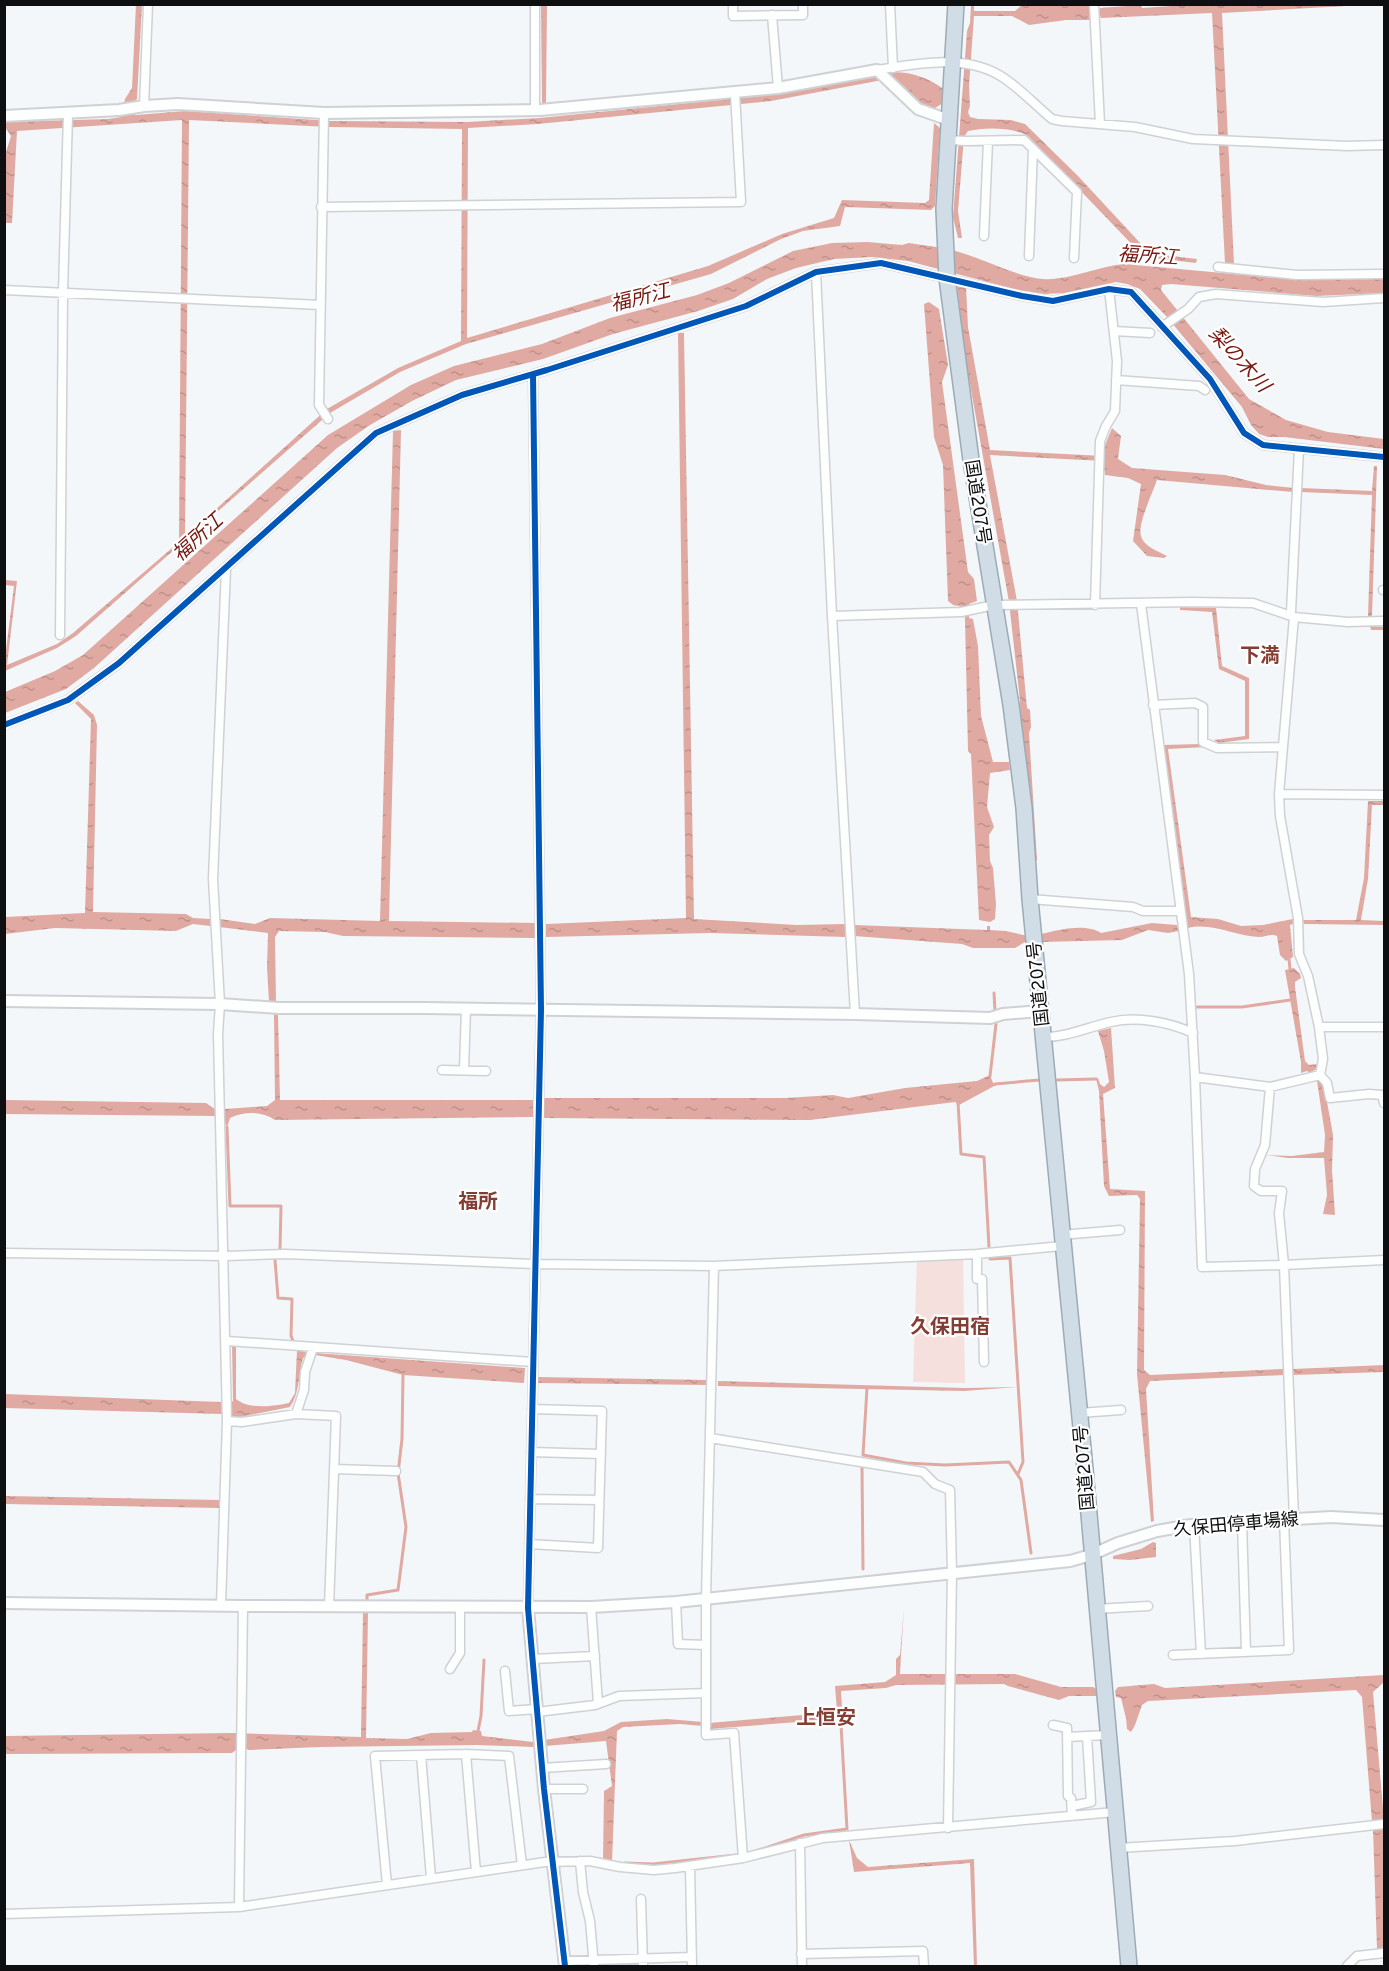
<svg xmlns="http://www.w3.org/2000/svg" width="1389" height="1971" font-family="Overpass,'Noto Sans JP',sans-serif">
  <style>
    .grass { fill: #f6e0dd }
    .water { fill: url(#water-ripples); fill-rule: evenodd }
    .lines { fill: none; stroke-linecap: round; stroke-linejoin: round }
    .stream { stroke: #e0aaa2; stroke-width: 3 }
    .street-casing { stroke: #cfd1d4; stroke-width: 11 }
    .secondary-casing { stroke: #cfd1d4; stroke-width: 14 }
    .highway-casing { stroke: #9cabb5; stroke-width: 18 }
    .street { stroke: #fdfefe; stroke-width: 8 }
    .secondary { stroke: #fdfefe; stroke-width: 10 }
    .highway { stroke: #d0dde6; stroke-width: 15 }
    .cycleway-casing { stroke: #fff; stroke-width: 10 }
    .cycleway { stroke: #0057b8; stroke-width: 6 }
    .labels { text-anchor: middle; stroke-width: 4.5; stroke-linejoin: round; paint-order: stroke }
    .street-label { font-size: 18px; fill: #0d0f11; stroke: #fff }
    .water-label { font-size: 20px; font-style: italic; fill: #781911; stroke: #fff }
    .neighbourhood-label { font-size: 20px; font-weight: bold; fill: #843d33; stroke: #fff }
  </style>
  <defs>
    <pattern id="water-ripples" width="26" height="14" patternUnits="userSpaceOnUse" patternTransform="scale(1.5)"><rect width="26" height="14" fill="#e0aaa2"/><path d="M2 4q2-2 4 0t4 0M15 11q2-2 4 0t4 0" fill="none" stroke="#bf918a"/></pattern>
  </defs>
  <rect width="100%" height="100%" fill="#f4f7fa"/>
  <path class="grass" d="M963 1250 965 1383 913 1382 917 1254Z"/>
  <path class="water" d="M136 4 142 5 137 99 131 104 130 113 136 115 185 111 331 121 467 122 539 118 769 95 889 72C912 72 924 76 944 89L943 103 935 108 920 105 894 80 877 81 771 101 538 124 468 128 467 338 708 266 782 234 834 218 842 200 925 203 929 200 934 123 940 128 935 206 931 210 845 207 840 226 803 231 781 239 711 274 466 344 400 372 330 413 76 636 57 648 5 671V658L14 586 5 585V580L17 581 7 665 57 644 73 633 179 542 182 120 17 131 12 223H5L6 152 11 136 5 127V122L108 119 121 117 125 99 132 88ZM189 120 329 127 462 129 461 341 398 368 327 409 185 537Z
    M1023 4 1089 5 1090 11 1100 10V8L1140 5 1142 8 1200 4 1364 5 1222 13 1234 264 1225 263 1212 13 1101 18 1100 16H1091V20H1066L1029 25 1012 16H974L969 86 970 106 968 112 970 117 978 119 1011 120 1025 124 1078 176 1142 245 1146 253 1197 259 1196 263 1144 257 1028 136C1012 127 986 127 968 131L964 137 958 211 962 238H958L953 217 967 31 970 23 971 5H974V11H1015Z
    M541 5H547L546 103H542Z
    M868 242 902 245 909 243C926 246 943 247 959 252 987 260 1014 276 1043 279 1070 281 1097 266 1124 264L1300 280 1384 278V293L1316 296 1171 284 1162 285 1161 290 1249 399 1286 420 1328 432 1384 439V449L1284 437H1268L1259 434 1251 425 1242 407 1166 316 1140 289 1127 284 1116 282 1065 293 1044 294 1018 290 908 261 872 257 834 259 796 268 767 279 733 299 698 311 613 334 543 359 456 380 412 401 370 425 337 448 94 668 66 689 5 713V692L55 671 83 655 328 435 411 385 454 366 542 344 610 318 697 295 729 283 793 251 832 243Z
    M957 285 966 287 968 327 990 450 1103 456V450L1112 428 1121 436 1118 459 1132 468 1225 475 1266 485 1294 488 1293 492 1157 480C1153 492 1137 525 1141 536 1144 547 1158 551 1167 556L1164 558 1147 556 1133 541 1141 484 1128 478 1105 475 1103 461 990 455 1017 601 1027 708 1030 710 1031 727 1029 733 1037 860 1033 864 1022 755 1020 701 1009 602 965 356Z
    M929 302 939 309 948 365 942 382 968 572 974 579 977 601 969 604V618L973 619 978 646 981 716 993 762H1009L1010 770 990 773 987 807 994 827 989 835 990 861 993 868 996 904 995 919 990 922 979 920 971 754 968 751 965 619 963 607 953 605 948 601 943 465 934 437 924 304Z
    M678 333H684L694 919 797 925 846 924 845 937 710 933 546 937V924L686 918Z
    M401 430 389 921 536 923V938L343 936 325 932 279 931 275 937 276 1003 269 1002 267 967 268 933 219 927 220 919 255 924 270 918 380 921 393 431Z
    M1374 466H1377L1372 616 1374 626 1384 627V630H1371L1368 617 1372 495 1301 492V488L1372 491Z
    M1180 607 1216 608 1222 666 1249 678V739L1219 743 1214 740 1245 736V681L1219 669 1212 612 1180 610Z
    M78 701 94 715 97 725 93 912 186 914 193 918 211 919 210 926 193 924 176 931 55 928 5 934V917L85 913 91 719 75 703Z
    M1201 744 1207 747 1168 749 1191 917 1218 919 1241 926 1263 925 1293 919V924L1290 925 1293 957 1286 961 1280 955 1277 936C1271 933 1266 937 1259 937 1234 936 1212 922 1188 928L1163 745Z
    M1368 801H1384V805H1372L1368 879 1361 920 1384 921V925L1304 924 1303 920H1356L1364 878Z
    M1152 923 1177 925 1179 931 1168 933 1148 930 1122 940 1042 942 1041 934C1059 930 1085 923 1101 933Z
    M854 925 987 930V926H990V930L1006 931 1028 936V940L1015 948H973L962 944 854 936Z
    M1294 968 1300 974 1301 978 1295 982V987L1305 1061 1309 1065 1317 1064 1316 1069 1310 1073 1307 1071 1301 1073V1062L1285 970Z
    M274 1014 278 1015 280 1100H533V1117L275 1120C261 1111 245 1111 230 1118L227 1127 224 1121 225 1109 267 1106 275 1100Z
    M1111 1028 1115 1088 1103 1094 1110 1189 1145 1191 1144 1370 1150 1375 1283 1369 1284 1375 1150 1381 1146 1389 1154 1521 1151 1522 1137 1374 1140 1199 1137 1195 1109 1196 1104 1186 1099 1091 1096 1079 1098 1078 1100 1084 1104 1087 1109 1082 1104 1051 1098 1031Z
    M990 1075 993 1083 998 1084 959 1105 955 1102 810 1120 543 1118 544 1098H785L833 1095 848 1098 905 1088 977 1081Z
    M1319 1080 1324 1085 1333 1135 1332 1170 1335 1215 1323 1214 1327 1195 1324 1158H1288L1266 1155 1292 1156 1324 1152 1325 1135 1317 1081Z
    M5 1100 206 1103 215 1109V1116L5 1114Z
    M232 1343H236V1399C249 1410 274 1406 289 1403L295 1393 297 1350 309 1353V1355L303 1358C298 1375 300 1393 290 1407L240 1417 238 1419 233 1418 230 1414V1403L233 1401Z
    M315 1353 525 1368 524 1383 403 1375 346 1360 315 1355Z
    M1384 1365V1372L1293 1375V1369Z
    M536 1377 708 1380 709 1385 536 1383Z
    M718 1381 965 1388 1019 1387 964 1391 718 1386Z
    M5 1394 221 1402 222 1414 5 1408Z
    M5 1496 219 1500V1508L5 1504Z
    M1153 1542 1156 1543V1557L1130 1560 1113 1559V1556L1141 1549Z
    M904 1608 901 1655 900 1674H1015L1061 1687H1093L1096 1689 1097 1696H1069L1059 1700 1008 1686 1004 1684 896 1685 886 1688 841 1691 843 1725 838 1726 837 1719 709 1729V1723L837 1712 835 1686 885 1682 896 1675V1659L900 1655Z
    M363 1613H368L366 1738 407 1739 431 1733 472 1732 473 1730 481 1731 482 1736 533 1742V1747L477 1745 320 1747 250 1750C243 1748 238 1748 232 1753L5 1754 4 1736 232 1733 361 1737Z
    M1384 1675V1682L1373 1692 1384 1820 1372 1822 1362 1697 1356 1690 1148 1701 1142 1705 1135 1725 1131 1732 1127 1729 1126 1718 1121 1698 1116 1697 1115 1691 1118 1687 1154 1684 1165 1688Z
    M667 1719 703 1722V1726L680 1724 623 1727 617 1731 612 1862 603 1860 604 1791 612 1786 606 1741 545 1746 544 1740 604 1731 621 1722Z
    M1384 1828V1948L1377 1949 1373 1829Z
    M849 1840 857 1858 868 1867 974 1859 977 1966H974L970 1863 854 1872Z"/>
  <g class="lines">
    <path class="stream" d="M1289 959 1290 969
      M994 993 995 1011
      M1197 1007H1242L1290 1000
      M990 1076 996 1024
      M1057 1080 1096 1079
      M995 1084 1039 1080
      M958 1102 961 1154 984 1157 989 1247
      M227 1127 230 1206H281L280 1249
      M990 1259 1010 1258 1023 1462 1018 1474
      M275 1260 278 1298 292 1299 291 1336 294 1343
      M1284 1372H1293
      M867 1388 863 1455 906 1463 945 1465 1009 1462 1021 1480 1031 1553
      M862 1467 863 1569
      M367 1602V1595L398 1590 406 1527 398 1473 402 1439 403 1375
      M478 1731 481 1716 484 1660
      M756 1851 804 1835 847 1829 841 1725
      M625 1863 653 1864 736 1855"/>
    <defs>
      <path id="street" d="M535 4V110
        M733 4V16L803 15V4
        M890 4 893 68
        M1094 4 1100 124
        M772 15 778 88
        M877 70C915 64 963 54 999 75 1018 86 1035 105 1052 119L1062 121 1135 127 1193 139 1347 146 1384 145
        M144 106 148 4
        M324 113 319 405 328 419
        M948 140 966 141 1024 140 1077 192 1074 258
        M321 207 741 202 735 93
        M984 236 988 141
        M1029 256 1033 149
        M1218 267 1297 275 1384 274
        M816 272 832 616 855 1014
        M4 290 320 305
        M1162 327 1188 309 1199 297 1216 294 1323 302 1384 298
        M1114 331 1150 333
        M1116 380 1199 386 1205 390
        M1383 590H1384
        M1141 604 1189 974 1195 1077 1202 1267 1284 1265 1384 1260
        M1095 605 1100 441 1106 426 1115 411 1117 361 1109 289
        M1288 615 1291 612 1299 449
        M832 616 961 612 994 605 1192 602 1253 603 1294 617 1348 622 1384 621
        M1294 617 1279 794 1280 816 1298 918 1299 954 1308 976 1319 1027 1323 1059 1320 1075
        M60 635 63 292 68 114
        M1153 705 1195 703 1203 707V742L1217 748 1283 747
        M4 725 68 700 119 663 376 433 462 395 547 370 746 306 816 272 881 263 1022 296 1053 301 1109 289 1131 292 1210 379 1244 433 1263 445 1384 457
        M1279 794 1384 795
        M1030 899 1133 907 1143 911H1180
        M1319 1027H1384
        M1044 1037C1068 1037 1088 1027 1111 1022 1137 1016 1169 1022 1193 1033
        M442 1070 486 1071
        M464 1070 466 1008
        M1320 1075 1327 1083 1330 1098 1369 1094 1382 1095 1384 1103
        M1195 1077 1270 1087 1320 1075
        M1270 1087 1265 1145 1255 1169 1254 1186 1261 1191H1282L1279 1213 1284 1265 1294 1518
        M1061 1235 1120 1230
        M4 1253 225 1256 285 1254 535 1264 714 1266 977 1254 1062 1246
        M977 1254V1279H982L984 1362
        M714 1266 706 1598V1735L734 1733 743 1858
        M227 1341 533 1362
        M1079 1413 1121 1410
        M296 1414 304 1390 305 1372 313 1348
        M227 1421 242 1422 296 1414 336 1416 329 1607
        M710 1438 923 1472 935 1484 950 1490 952 1572 948 1828
        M531 1452 601 1454
        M334 1469 396 1471
        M530 1499 599 1500
        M1242 1522 1246 1652
        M1194 1525 1201 1654
        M529 1544 598 1548 602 1411 532 1409
        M676 1602 678 1644 706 1645
        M221 1605 227 1421 218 1034 220 1004 213 879 226 569
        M591 1607 598 1703
        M528 1608 541 1010 533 374
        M1096 1609 1148 1606
        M1173 1655 1289 1650 1284 1519
        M533 1659 595 1656
        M450 1669 460 1653V1608
        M505 1671 509 1711 537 1709
        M537 1712 595 1705 619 1696 706 1693
        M1053 1725 1067 1728 1068 1796 1071 1798 1072 1816
        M1067 1737 1108 1735
        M466 1754 476 1872
        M421 1755 431 1878
        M542 1768 606 1764
        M544 1789H583
        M1072 1806 1091 1802 1087 1736
        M800 1843 802 1966
        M1118 1848 1235 1841 1384 1824
        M580 1861 583 1892 590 1921 594 1966
        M690 1866 692 1966
        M387 1885 375 1756 466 1754 509 1756 522 1865
        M641 1899 643 1966
        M239 1907 243 1606
        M4 1914 239 1907 545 1862 590 1861 620 1867 654 1870 675 1868 743 1858 823 1838 1115 1812
        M801 1954 923 1951 924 1966
        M564 1961 692 1957
        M1347 1966 1357 1956 1384 1953"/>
      <path id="secondary" d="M4 116 119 110 144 106 178 104 324 113 540 110 778 88 877 70 918 109 949 120
        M4 1001 220 1004 279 1008H424L855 1014 990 1018 1003 1014 1041 1011
        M4 1603 243 1606 591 1607 676 1602 1070 1561 1091 1555 1118 1543 1157 1531 1191 1525 1331 1517 1384 1520
        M528 1608 544 1789 565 1966"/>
      <path id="highway" d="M956 4 944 209 947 278 971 460 1011 705 1024 808 1030 899 1085 1469 1129 1966"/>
    </defs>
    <use href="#street" class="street-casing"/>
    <use href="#secondary" class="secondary-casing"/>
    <use href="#highway" class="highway-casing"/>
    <use href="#street" class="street"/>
    <use href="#secondary" class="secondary"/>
    <use href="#highway" class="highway"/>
    <defs>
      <path id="cycleway" d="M533 374 541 1010 528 1608 544 1789 565 1966
        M4 725 68 700 119 663 376 433 462 395 547 370 746 306 816 272 881 263 1022 296 1053 301 1109 289 1131 292 1210 379 1244 433 1263 445 1384 457"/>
    </defs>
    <use href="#cycleway" class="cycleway-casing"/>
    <use href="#cycleway" class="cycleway"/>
  </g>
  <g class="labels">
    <g class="street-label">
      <text transform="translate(978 502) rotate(81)" y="6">国道207号</text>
      <text transform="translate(1038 984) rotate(-96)" y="6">国道207号</text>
      <text transform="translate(1084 1468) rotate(-95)" y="6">国道207号</text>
      <text transform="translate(1236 1524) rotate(-5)" y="6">久保田停車場線</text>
    </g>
    <g class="water-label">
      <text transform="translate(1148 255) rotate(4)" y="7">福所江</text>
      <text transform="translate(640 297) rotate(-14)" y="7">福所江</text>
      <text transform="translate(1240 359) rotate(48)" y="7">梨の木川</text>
      <text transform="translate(197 537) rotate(-42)" y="7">福所江</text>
    </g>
    <g class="neighbourhood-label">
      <text x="1260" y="662">下満</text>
      <text x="478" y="1208">福所</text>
      <text x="950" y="1333">久保田宿</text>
      <text x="826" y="1724">上恒安</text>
    </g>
  </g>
  <rect width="1389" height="1971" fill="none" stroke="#0d0f11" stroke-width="12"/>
</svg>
